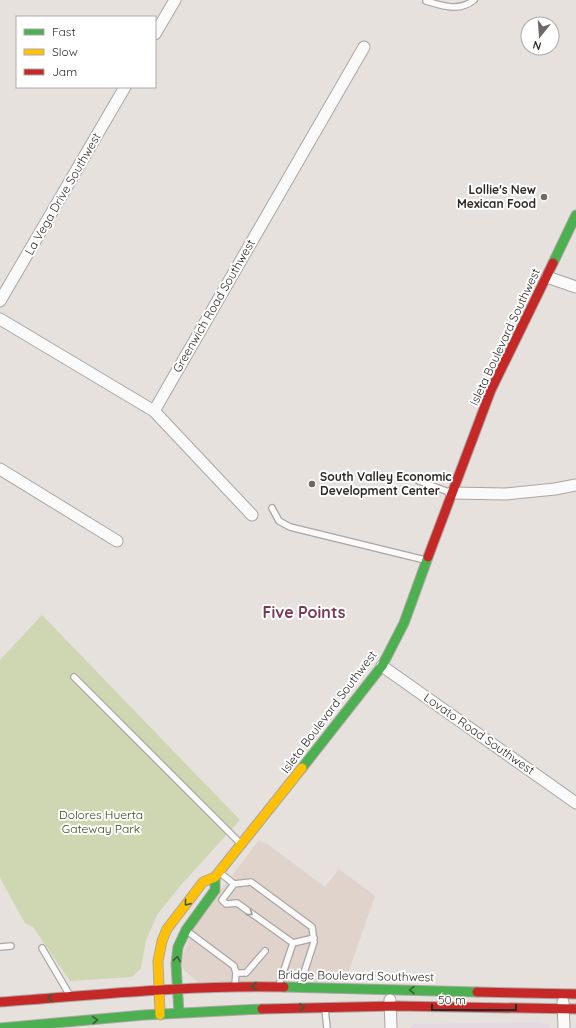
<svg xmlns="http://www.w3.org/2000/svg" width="576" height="1028" font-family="Quicksand,sans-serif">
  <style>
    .built { fill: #dfd3cb }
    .education { fill: #e4d9e1 }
    .green { fill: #cfd7b2 }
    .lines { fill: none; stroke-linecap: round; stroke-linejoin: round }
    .lane-casing { stroke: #aaa6a3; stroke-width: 8 }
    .street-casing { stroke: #aaa6a3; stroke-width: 13 }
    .fast-casing { stroke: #aaa6a3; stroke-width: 11 }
    .slow-casing { stroke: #aaa6a3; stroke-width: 11 }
    .jam-casing { stroke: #aaa6a3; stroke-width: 11 }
    .lane { stroke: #fbfafa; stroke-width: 5.5 }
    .street { stroke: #fbfafa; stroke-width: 11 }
    .fast { stroke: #4caf50; stroke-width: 9 }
    .slow { stroke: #ffc107; stroke-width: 9 }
    .jam { stroke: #c62828; stroke-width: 9 }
    .oneway { stroke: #395e36 }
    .oneway2 { stroke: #9e9c9a }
    .poi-dot { fill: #6d6965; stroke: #fff; stroke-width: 1.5 }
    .labels { text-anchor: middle; stroke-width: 4; stroke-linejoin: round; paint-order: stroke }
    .poi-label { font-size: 12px; font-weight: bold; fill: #2c2825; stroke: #fff; text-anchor: end }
    .street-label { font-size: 12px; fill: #2c2825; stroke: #fff }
    .park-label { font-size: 12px; fill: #374310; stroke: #fff }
    .district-label { font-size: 16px; font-weight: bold; fill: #7c3751; stroke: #fff }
  </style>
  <rect width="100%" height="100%" fill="#e6e1dd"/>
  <path class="built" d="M259 840 266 844V843L325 887 339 869 375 896 345 982H198L194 979 184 970 181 962 193 927Z"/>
  <path class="education" d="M539 1022 548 1024 550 1028H410L414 1024Z"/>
  <path class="green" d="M42 615 240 820 180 886 157 915 146 940 141 968 132 977 70 981 33 927 25 923 0 878V660Z"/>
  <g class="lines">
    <defs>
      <path id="lane" d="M426 1C443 6 459 12 474 0
        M419 481 449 492
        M272 508 279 521 290 527 425 560
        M74 677 239 842
        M219 872 234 884 251 882 312 927 314 942 300 985
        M234 884 222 900 226 904 237 903 293 943 279 985
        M187 931 234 966 236 973
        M293 943 314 938
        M0 947 11 946
        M42 948 69 994
        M235 985 236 973H246L265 951
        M325 1009 327 1028"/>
      <path id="street" d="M155 34 175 0
        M547 277 576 287
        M0 301 125 87
        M0 319 154 411 252 515
        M154 411 364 47
        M0 469 117 541
        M451 493 506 494 555 489 576 485
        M382 666 576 803
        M390 1000 391 1028
        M563 1002 564 1028"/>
      <path id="fast" d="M553 263 576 215
        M302 768 382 666 404 623 428 557
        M284 987 477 992
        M179 1013 176 964 178 947 186 930 215 890V877
        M0 1028 144 1015 262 1009"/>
      <path id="slow" d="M160 1015 158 961 162 941 167 929 203 882 215 877 302 768"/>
      <path id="jam" d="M428 557 491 390 553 263
        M477 992 576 994
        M0 1002C94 995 189 985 284 987
        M262 1009 397 1006 576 1009"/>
    </defs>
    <use href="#lane" class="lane-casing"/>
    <use href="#street" class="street-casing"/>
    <use href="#fast" class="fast-casing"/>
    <use href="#slow" class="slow-casing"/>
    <use href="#jam" class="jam-casing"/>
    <use href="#lane" class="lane"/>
    <use href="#street" class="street"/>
    <use href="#fast" class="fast"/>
    <use href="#slow" class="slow"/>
    <use href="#jam" class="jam"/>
  </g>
  <defs><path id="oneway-chevron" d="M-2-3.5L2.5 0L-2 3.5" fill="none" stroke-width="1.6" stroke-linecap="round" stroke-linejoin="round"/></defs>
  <g class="oneway">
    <use href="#oneway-chevron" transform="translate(187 903) rotate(129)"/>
    <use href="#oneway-chevron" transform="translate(177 959) rotate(-84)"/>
    <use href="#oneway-chevron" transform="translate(254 986) rotate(180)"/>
    <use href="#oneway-chevron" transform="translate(412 990) rotate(-179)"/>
    <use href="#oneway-chevron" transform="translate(50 998) rotate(175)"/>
    <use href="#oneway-chevron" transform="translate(302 1007) rotate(-1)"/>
    <use href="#oneway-chevron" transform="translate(95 1020) rotate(-4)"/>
  </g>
  <use class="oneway2" href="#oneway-chevron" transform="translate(250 913) rotate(36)"/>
  <g class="poi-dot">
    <circle cx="544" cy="197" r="4"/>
    <circle cx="312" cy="484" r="4"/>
  </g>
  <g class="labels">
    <g class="poi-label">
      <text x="536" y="194">Lollie's New<tspan x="536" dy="14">Mexican Food</tspan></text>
      <text x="320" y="481" text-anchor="start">South Valley Economic<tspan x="320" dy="14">Development Center</tspan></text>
    </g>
    <g class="street-label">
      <text transform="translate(63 194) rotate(-60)" y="4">La Vega Drive Southwest</text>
      <text transform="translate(214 306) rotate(-60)" y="4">Greenwich Road Southwest</text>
      <text transform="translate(505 337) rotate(-65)" y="4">Isleta Boulevard Southwest</text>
      <text transform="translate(329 712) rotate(-53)" y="4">Isleta Boulevard Southwest</text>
      <text transform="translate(479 734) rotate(35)" y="4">Lovato Road Southwest</text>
      <text transform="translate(356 976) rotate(1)" y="4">Bridge Boulevard Southwest</text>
    </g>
    <g class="park-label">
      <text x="101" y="819">Dolores Huerta<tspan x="101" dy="14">Gateway Park</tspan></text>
    </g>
    <g class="district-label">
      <text x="304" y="618">Five Points</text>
    </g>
  </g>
  <rect x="16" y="16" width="140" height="72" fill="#ffffff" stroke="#aba9a8"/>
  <rect x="24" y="29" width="20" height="6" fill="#4caf50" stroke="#aba9a8"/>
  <text x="52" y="36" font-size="12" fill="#2c2825">Fast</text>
  <rect x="24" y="49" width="20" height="6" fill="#ffc107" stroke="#aba9a8"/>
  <text x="52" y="56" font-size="12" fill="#2c2825">Slow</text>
  <rect x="24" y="69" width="20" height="6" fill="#c62828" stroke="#aba9a8"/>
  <text x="52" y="76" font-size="12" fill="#2c2825">Jam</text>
  <g transform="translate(540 36) rotate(197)"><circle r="19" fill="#ffffff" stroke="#aba9a8"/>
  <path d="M0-3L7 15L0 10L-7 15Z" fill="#6d6965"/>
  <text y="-6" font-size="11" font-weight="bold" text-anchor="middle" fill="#2c2825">N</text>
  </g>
  <path d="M432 1004v6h84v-6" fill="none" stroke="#2c2825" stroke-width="2"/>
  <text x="438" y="1004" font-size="12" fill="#2c2825" stroke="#ffffff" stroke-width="3" paint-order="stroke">50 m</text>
</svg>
